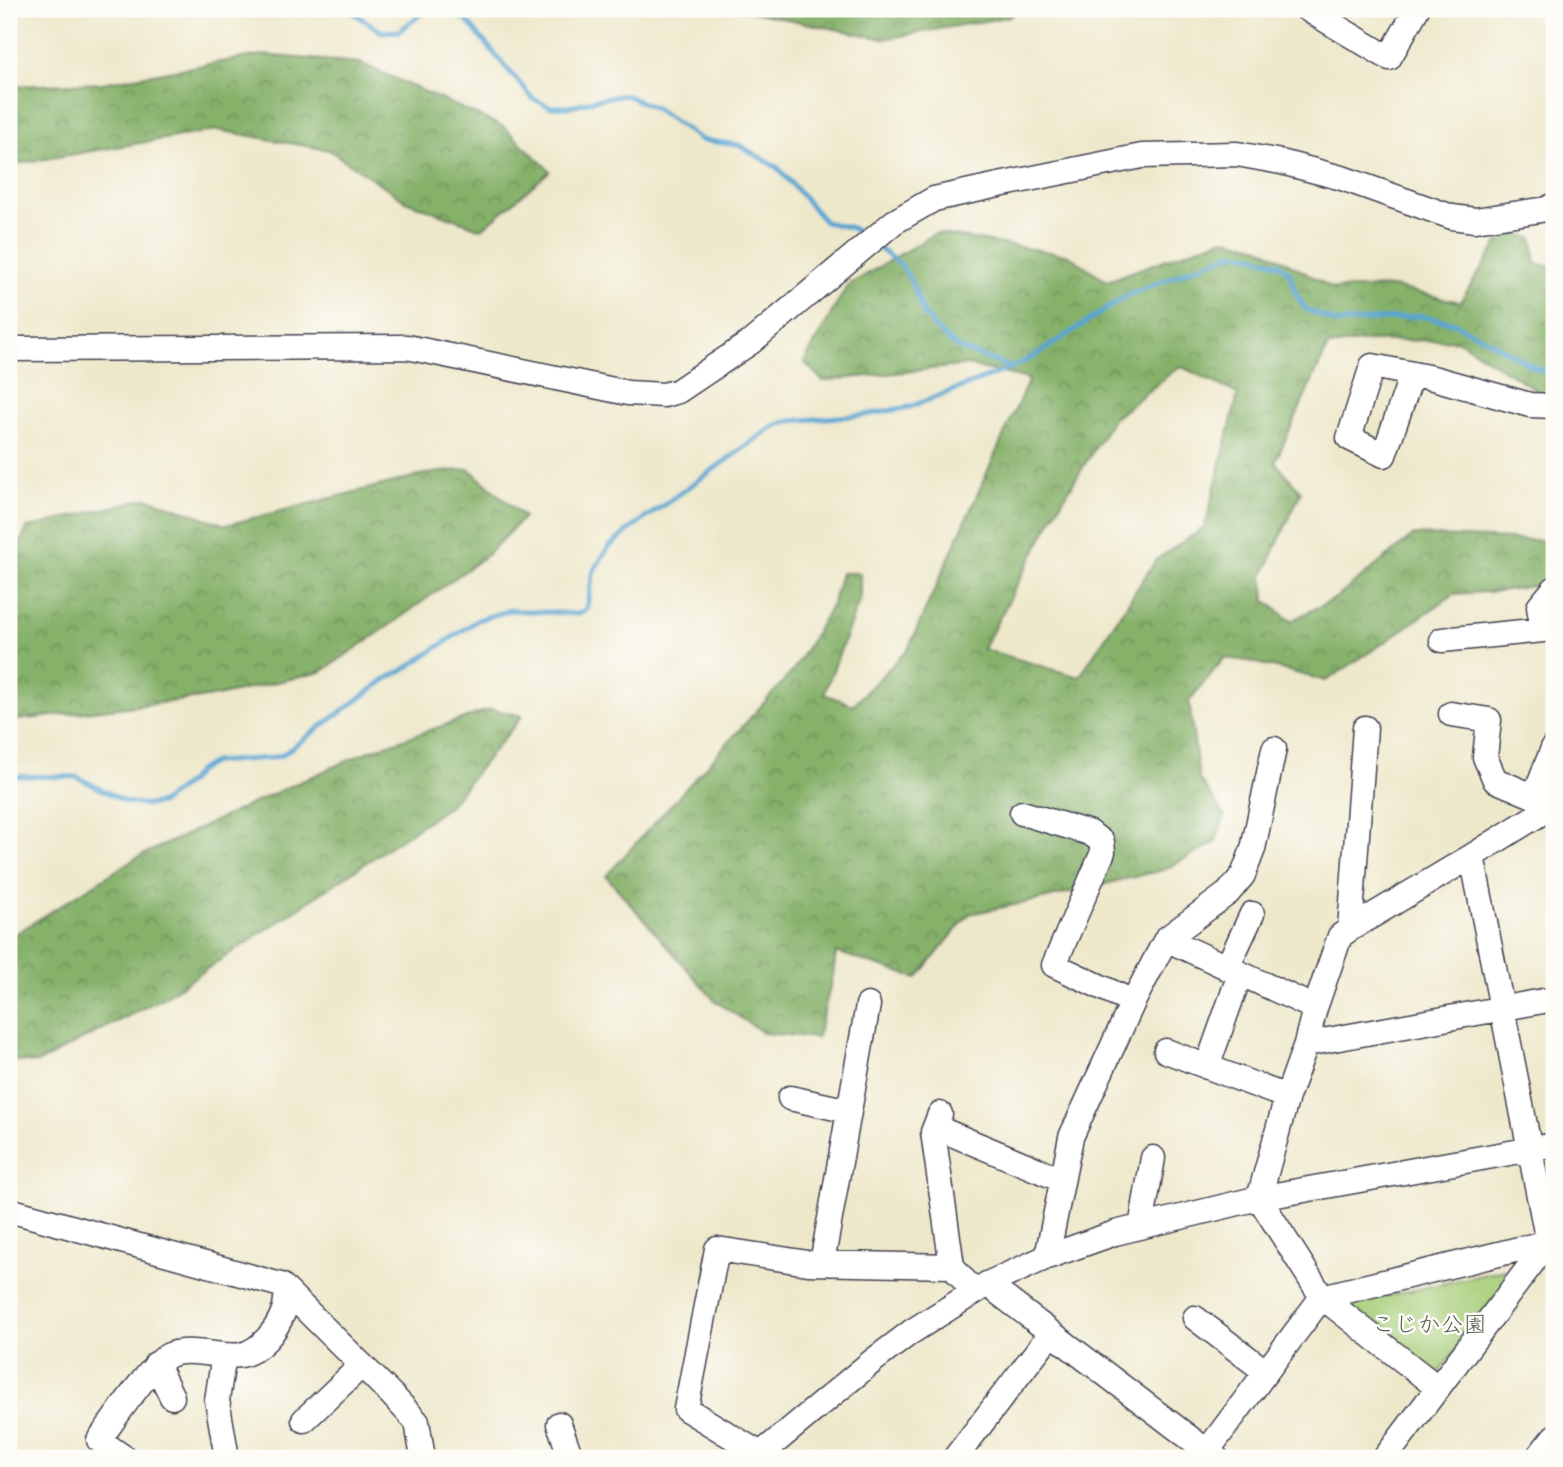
<svg xmlns="http://www.w3.org/2000/svg" width="1563" height="1467" font-family="'Comic Neue','Klee One',sans-serif">
  <style>
    .green { fill: #a7ce79; stroke: #64785a; stroke-width: 2 }
    .forest { fill: url(#forest-crowns); stroke: #546a52; stroke-width: 2; fill-rule: evenodd }
    .lines { fill: none; stroke-linecap: round; stroke-linejoin: round }
    .stream { stroke: #58a4d1; stroke-width: 5 }
    .minor-casing { stroke: #414051; stroke-width: 27 }
    .minor { stroke: #fff; stroke-width: 24 }
    .labels { text-anchor: middle; stroke-width: 5; stroke-linejoin: round; paint-order: stroke }
    .park-label { font-size: 23px; fill: #515e51; stroke: #fdfcf7 }
  </style>
  <defs>
    <pattern id="forest-crowns" width="20" height="18" patternUnits="userSpaceOnUse" patternTransform="scale(1.75)"><rect width="20" height="18" fill="#85b169"/><path d="M2 6a3 3 0 1 1 6 0M12 15a3 3 0 1 1 6 0" fill="none" stroke="#6c9058"/></pattern>
  </defs>
  <rect width="100%" height="100%" fill="#fdfcf7"/>
  <filter id="ink" filterUnits="userSpaceOnUse"><feTurbulence type="fractalNoise" baseFrequency=".0143" numOctaves="2"/><feDisplacementMap in="SourceGraphic" scale="14" xChannelSelector="R" yChannelSelector="G"/><feConvolveMatrix kernelMatrix="1 2 1 2 8 2 1 2 1" color-interpolation-filters="sRGB"/></filter>
  <filter id="wash" filterUnits="userSpaceOnUse"><feTurbulence type="fractalNoise" baseFrequency=".00686" numOctaves="4" result="noise"/><feDisplacementMap in="SourceGraphic" scale="28" xChannelSelector="R" yChannelSelector="G"/><feGaussianBlur stdDeviation="1.57" result="paint"/><feColorMatrix in="noise" values="0 0 0 0 0 0 0 0 0 0 0 0 0 0 0 0 0 1.4 0 .05"/><feComposite in="paint" operator="in"/></filter>
  <g filter="url(#wash)">
    <rect width="100%" height="100%" fill="#eee8cb"/>
    <path class="green" d="M1504 1270 1512 1279 1435 1377 1346 1305Z"/>
    <path class="forest" d="M737 9H1010L1012 16 884 39Z
      M261 55 360 63 504 127 550 171 482 229 408 202 329 150 217 130 9 165V86L101 83Z
      M1505 232 1533 238 1536 264 1554 266V389L1541 393 1457 340 1367 341 1328 346 1275 462 1301 492 1263 576 1265 600 1291 621 1336 598 1414 535 1554 541V583L1500 591 1454 594 1379 646 1326 681 1249 661 1224 658 1189 701 1199 779 1225 816 1215 843 1163 870 1034 901 969 914 917 978 836 952 833 975 817 1038 764 1033 715 1001 606 876 793 671 833 603 841 573H860V598L824 694 853 705 908 649 1029 379 967 365 823 381 804 362 847 286 936 233 1068 255 1107 281 1224 238 1260 247 1334 289 1393 287 1460 302ZM1180 366 1238 394 1205 527 1156 560 1079 677 983 649 1059 506 1113 419Z
      M469 469 524 517 488 554 393 623 321 672 217 696 9 721V571L27 528 147 498 226 525 425 474Z
      M491 709 522 716 448 807 308 902 163 998 37 1063 9 1060V938L138 857 264 798 369 751Z"/>
    <g class="lines">
      <path class="stream" d="M348 9 382 32 399 31 428 9
        M444 9 466 20 533 99 551 107H567L599 99 625 95 655 108 701 140 739 145 778 168 825 222 852 228 865 238
        M876 246 901 265 910 279 923 312 934 327 956 347 1010 367
        M9 773 17 776 77 777 126 802 147 805 161 803 189 782 198 771 214 762 270 758 282 755 386 679 410 666 478 620 510 610 578 614 586 610 594 570 609 547 633 527 774 426 789 421 865 415 910 407 1011 368 1035 356 1126 296 1232 253 1250 255 1279 264 1290 273 1295 293 1306 309 1337 323 1420 316 1451 322 1486 339 1539 370H1554"/>
    </g>
  </g>
  <g filter="url(#ink)">
    <g class="lines">
      <defs>
        <path id="minor" d="M1307 9 1389 58 1417 9
          M9 349 407 347 628 393 664 395 678 391 751 342 894 222 934 199 994 186 1142 156 1237 154 1281 162 1342 178 1452 217 1475 220 1547 209 1554 205
          M1412 374 1384 455 1349 438 1372 366 1433 378 1530 405 1554 406
          M1442 640 1543 630 1539 607 1554 589
          M1451 714 1489 720 1485 757 1495 780 1554 805
          M1274 749 1253 849 1243 875 1228 893 1166 939 1315 1008
          M1534 797 1554 746
          M1022 813 1090 833 1102 842 1103 852 1054 965 1133 1002 1071 1137 1047 1257
          M1472 856 1548 1242 1554 1247
          M1350 929 1365 728
          M1227 968 1252 914
          M1133 1002 1166 939
          M1306 1044 1554 999
          M1166 1051 1287 1097
          M1207 1067 1240 974
          M790 1098 849 1111
          M940 1114 933 1132 952 1266
          M935 1127 1062 1180
          M9 1210 281 1285 392 1395 417 1422 423 1458
          M1141 1227 1153 1158
          M822 1263 868 1005
          M987 1284 1216 1458
          M1195 1318 1266 1372
          M224 1355C229 1355 235 1356 241 1355 260 1351 276 1331 283 1313 286 1306 286 1298 287 1291
          M156 1364 172 1397
          M1438 1388 1322 1297 1259 1198 1287 1097 1306 1044 1315 1008 1340 936 1350 929 1472 856 1554 805
          M304 1420 362 1365
          M559 1424 571 1458
          M125 1458 99 1440C113 1421 151 1364 169 1355 185 1348 207 1354 224 1355L217 1400 227 1458
          M756 1458 874 1360 911 1332 987 1284 1047 1257 1115 1233 1259 1198 1554 1145
          M767 1458 686 1409 717 1249 808 1263 952 1266 974 1292
          M955 1458 1051 1333
          M1202 1458 1322 1297 1548 1242
          M1385 1458 1548 1242
          M1537 1458 1554 1437"/>
      </defs>
      <use href="#minor" class="minor-casing"/>
      <use href="#minor" class="minor"/>
    </g>
  </g>
  <g class="labels">
    <g class="park-label">
      <text x="1429" y="1332">こじか公園</text>
    </g>
  </g>
  <rect width="1563" height="1467" fill="none" stroke="#fdfcf7" stroke-width="35"/>
</svg>
